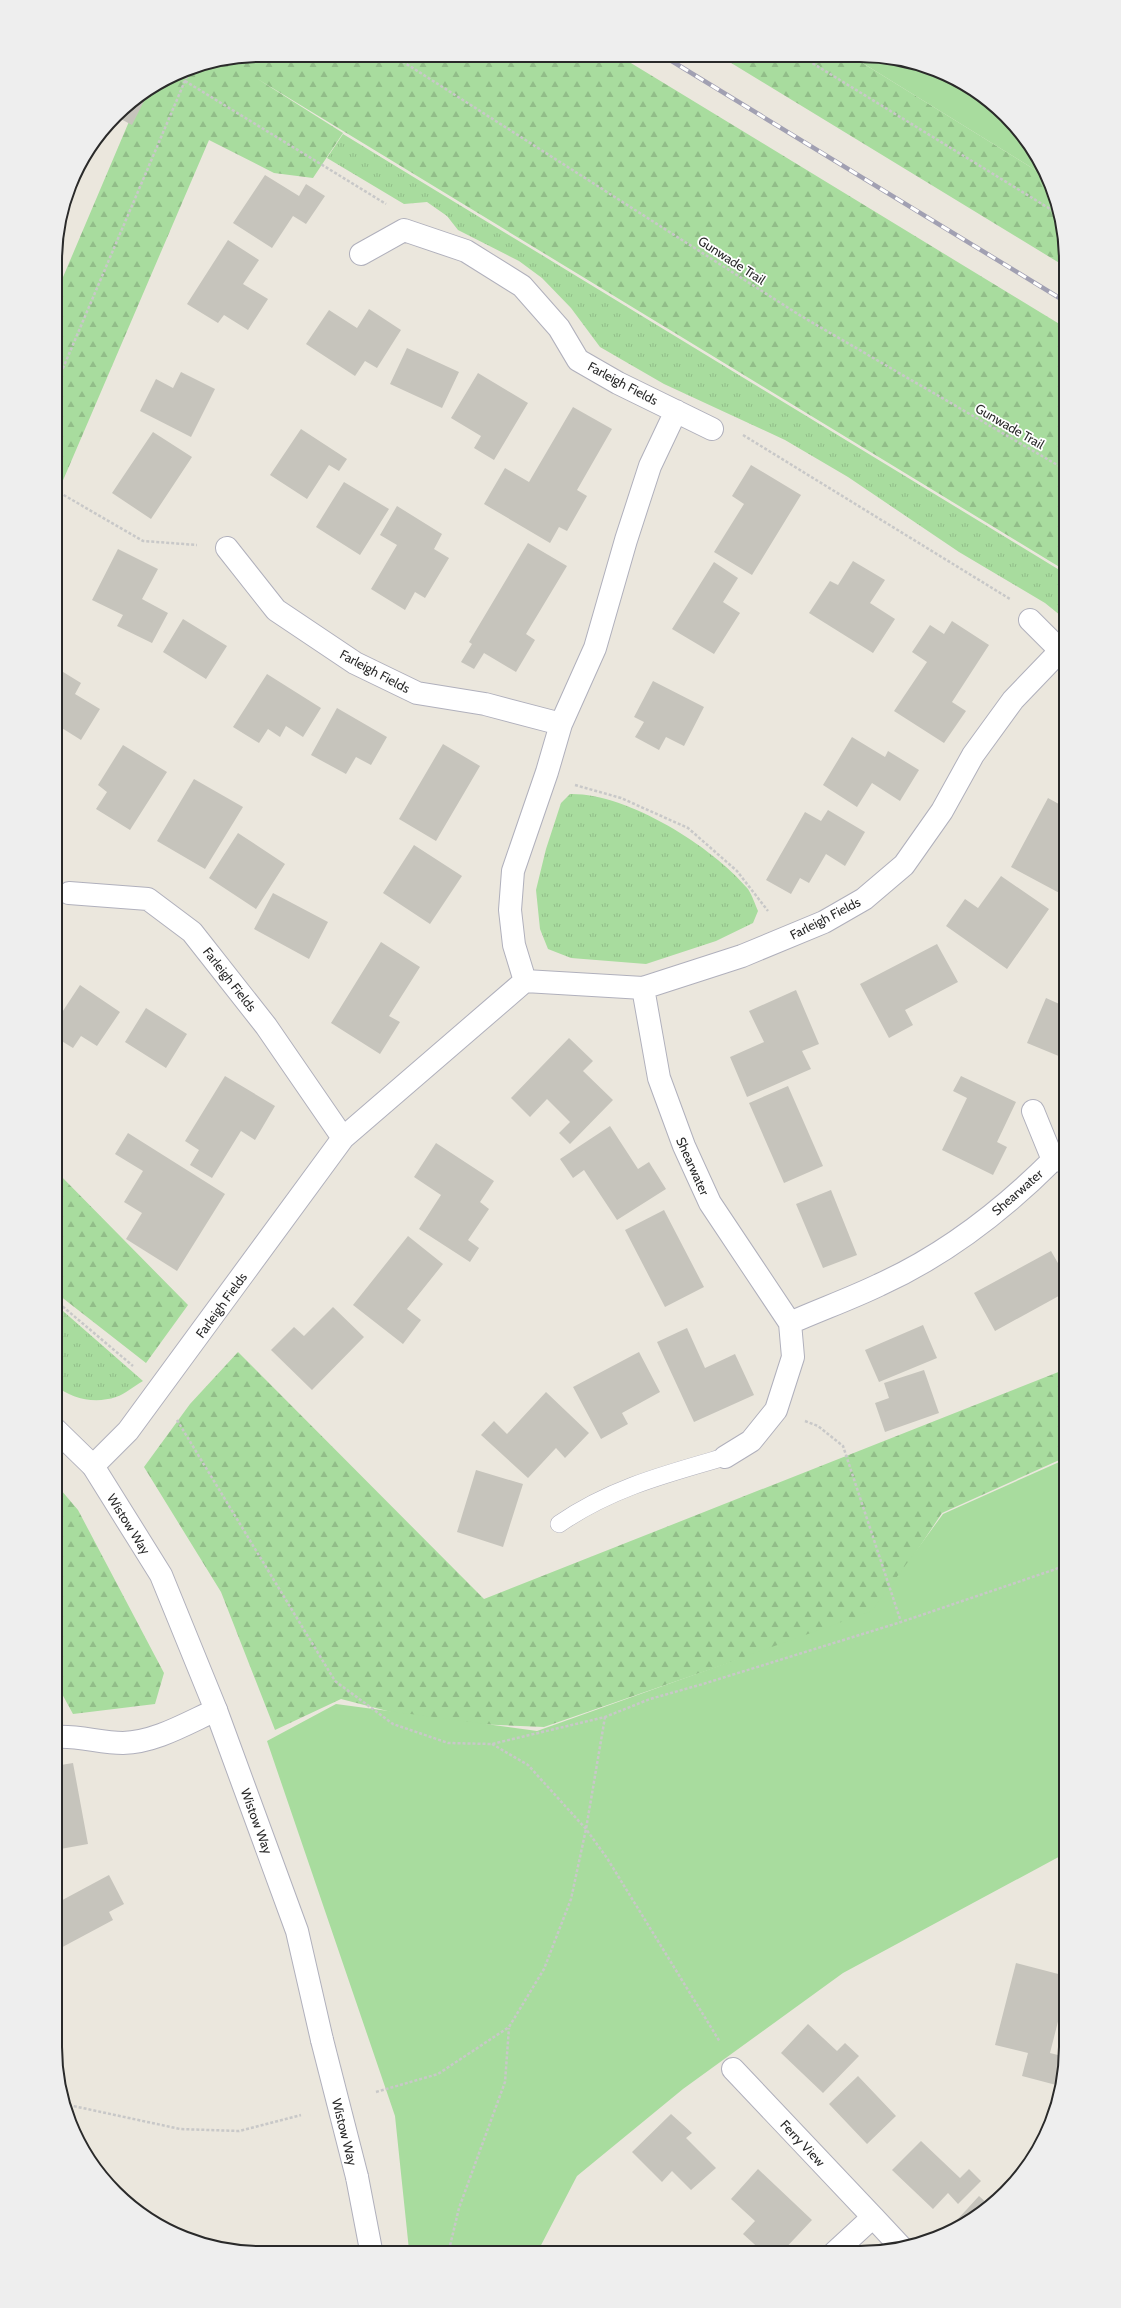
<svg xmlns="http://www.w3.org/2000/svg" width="1121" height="2308" font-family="Cabin,sans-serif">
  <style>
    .grass { fill: url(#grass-tufts) }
    .forest { fill: url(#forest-firs) }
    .park { fill: #a8dc9e }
    .building { fill: #c6c4bc }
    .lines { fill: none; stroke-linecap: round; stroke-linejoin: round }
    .lane-casing { stroke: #b0b0bc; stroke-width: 18 }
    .street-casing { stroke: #b0b0bc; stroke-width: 24 }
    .secondary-casing { stroke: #b0b0bc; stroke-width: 24 }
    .path { stroke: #c8c8c8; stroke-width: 2.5; stroke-dasharray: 3 2; stroke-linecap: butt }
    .lane { stroke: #fff; stroke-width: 17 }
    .street { stroke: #fff; stroke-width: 22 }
    .secondary { stroke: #fff; stroke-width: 22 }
    .rail-casing { stroke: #a1a0b2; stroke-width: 4.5 }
    .rail { stroke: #fff; stroke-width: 3; stroke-dasharray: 9; stroke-linecap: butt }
    .secondary-bridge-casing { stroke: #b0b0bc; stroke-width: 24; stroke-linecap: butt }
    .secondary-bridge { stroke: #fff; stroke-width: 22 }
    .labels { text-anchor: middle; stroke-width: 3.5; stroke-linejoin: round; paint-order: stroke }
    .street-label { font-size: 13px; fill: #2a2a2a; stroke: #fff }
    .rim { fill: none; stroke: #2a2a2a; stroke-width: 2 }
  </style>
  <defs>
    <pattern id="grass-tufts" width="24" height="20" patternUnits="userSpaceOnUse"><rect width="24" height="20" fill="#a8dc9e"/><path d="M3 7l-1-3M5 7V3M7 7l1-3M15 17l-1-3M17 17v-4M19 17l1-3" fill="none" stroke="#91bd88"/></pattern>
    <pattern id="forest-firs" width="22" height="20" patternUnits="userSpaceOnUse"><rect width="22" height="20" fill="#a8dc9e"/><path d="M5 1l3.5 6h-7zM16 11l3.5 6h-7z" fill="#91bd88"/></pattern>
  </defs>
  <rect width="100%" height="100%" fill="#ebe7dd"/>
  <path class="grass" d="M343 134 1066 574V620L1045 603 959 552 848 477 785 440 664 384 600 347 571 308 542 278 519 261 458 230 447 216 427 202 404 204 327 158Z
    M570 794C627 793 712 846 748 889 752 895 755 904 758 911L753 923 716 941 646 964 571 958 548 949 540 929 536 890 546 849 561 803Z
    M55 1304 143 1381C134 1386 125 1394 116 1397 95 1404 71 1399 55 1385Z"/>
  <path class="forest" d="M261 55 621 57 1066 328V571L256 78 343 133 313 178 274 173 209 140 55 499V296L139 98 183 71Z
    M723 58 856 59 1045 176 1059 208 1066 267Z
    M55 1170 188 1305 146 1363 55 1292Z
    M238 1352 484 1599 1066 1369V1457L942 1513 876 1612 544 1727 430 1722 341 1699 275 1730 221 1592 144 1467 190 1404Z
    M55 1483 78 1510 164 1673 155 1704 73 1714 55 1681Z"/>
  <path class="park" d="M856 59H900L951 76 996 106 1031 147 1045 176Z
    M1066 1459V1853L843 1973 683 2089 577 2176 538 2251 409 2250 395 2116 267 1741 336 1704 537 1731 872 1611 943 1514Z"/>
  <path class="building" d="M149 91 132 125 117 117 125 106Z
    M265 175 299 196 306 184 325 196 306 224 293 216 272 248 233 223Z
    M228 240 259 260 243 284 268 299 248 330 224 315 218 323 187 304Z
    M369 309 401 330 377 368 365 361 355 376 306 344 329 310 357 328Z
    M407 348 459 372 442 408 390 384Z
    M181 372 215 389 191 437 140 411 156 379 173 388Z
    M478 373 528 403 494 460 474 448 481 436 451 418Z
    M573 407 612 429 577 490 587 496 567 531 559 527 550 543 484 504 505 468 529 482Z
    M301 429 347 459 339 471 329 465 307 499 270 475Z
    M153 432 192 457 151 519 112 493Z
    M751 465 801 495 752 575 714 552 744 504 732 496Z
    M344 482 389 509 360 555 316 527Z
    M397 506 442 534 434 549 449 558 425 598 415 592 405 610 371 589 397 545 380 535Z
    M528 543 567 566 526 634 535 640 516 672 484 653 474 669 461 662 472 644 469 642Z
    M118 549 158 569 142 599 168 613 152 643 117 626 123 615 92 600Z
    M853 561 885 580 870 603 895 619 873 653 809 613 830 581 838 585Z
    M714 562 738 578 723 602 740 613 714 654 672 629Z
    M183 619 227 646 206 679 163 652Z
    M952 621 989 645 952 702 966 711 944 743 894 711 927 662 912 652 930 625 944 634Z
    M55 667 81 683 75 694 100 709 81 740 57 725 55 728Z
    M267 674 321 708 303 737 286 726 280 737 268 729 259 743 233 727Z
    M653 681 704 707 684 746 666 737 659 750 635 737 644 722 634 717Z
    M337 708 387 737 371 765 356 757 346 774 311 755Z
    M852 737 885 757 888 751 919 770 900 801 872 783 857 807 823 785Z
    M443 744 480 766 436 841 399 819Z
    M123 745 167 772 130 830 96 809 107 792 98 785Z
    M194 779 243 807 205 869 157 841Z
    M1048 798 1066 808 1065 896 1011 867Z
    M828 810 865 832 845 866 826 854 809 883 800 878 791 894 766 880 805 812 821 821Z
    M238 833 285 864 256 909 209 878Z
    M414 845 462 876 430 924 383 893Z
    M1001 876 1049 909 1007 969 946 926 965 899 978 908Z
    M273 893 328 922 309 959 254 929Z
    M381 942 420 967 389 1016 400 1022 380 1054 331 1023Z
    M937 944 958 982 905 1010 913 1025 889 1038 860 984Z
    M80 985 120 1012 97 1046 81 1036 73 1048 55 1037V1023Z
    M796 990 819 1044 802 1051 811 1069 747 1097 730 1057 764 1042 749 1011Z
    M1046 998 1066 1007V1059L1027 1043Z
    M146 1008 187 1034 166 1068 125 1042Z
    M569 1038 593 1061 583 1071 613 1100 570 1144 559 1133 570 1122 547 1099 530 1117 511 1098Z
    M225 1076 275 1106 255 1140 241 1131 212 1178 190 1165 199 1150 185 1141Z
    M961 1076 1016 1102 997 1142 1007 1147 993 1175 942 1150 967 1098 953 1091Z
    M788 1086 823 1166 784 1183 749 1103Z
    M610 1126 638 1169 649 1162 666 1189 617 1220 584 1170 573 1178 560 1159Z
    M128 1133 225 1194 177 1271 126 1239 142 1213 124 1202 143 1171 115 1154Z
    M436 1143 494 1181 480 1202 489 1209 468 1240 479 1248 470 1262 419 1229 441 1195 414 1177Z
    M831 1190 857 1255 823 1268 796 1204Z
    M664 1210 704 1287 665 1307 625 1230Z
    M408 1236 443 1264 407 1309 421 1320 403 1344 353 1305Z
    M1051 1251 1066 1277V1292L995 1331 974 1293Z
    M333 1307 364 1337 312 1390 271 1350 294 1327 304 1336Z
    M923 1325 937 1358 879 1382 865 1350Z
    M687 1328 705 1368 735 1354 754 1395 694 1422 657 1342Z
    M639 1352 660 1392 622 1413 628 1424 601 1439 573 1387Z
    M924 1370 939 1413 885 1432 875 1403 889 1398 884 1383Z
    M546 1392 589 1433 565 1458 556 1448 528 1478 481 1435 494 1421 507 1434Z
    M476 1470 523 1484 503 1547 457 1532Z
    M73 1763 88 1844 55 1850V1766Z
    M109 1875 124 1904 109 1912 113 1920 55 1951V1904Z
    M1016 1963 1066 1976V1990L1050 2053 1066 2057 1060 2086 1022 2076 1028 2053 995 2045Z
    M808 2024 837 2051 845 2043 859 2056 823 2093 781 2053Z
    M858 2076 896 2116 867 2144 829 2104Z
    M671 2114 692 2133 686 2138 716 2168 691 2190 672 2171 662 2182 632 2152Z
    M921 2141 960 2178 969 2169 981 2181 958 2204 948 2193 933 2209 892 2170Z
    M758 2169 812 2220 781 2253 763 2252 743 2234 755 2221 731 2199Z
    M979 2196 989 2205 974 2218 960 2225 956 2221Z"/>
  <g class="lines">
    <defs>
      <path id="lane" d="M559 1524C611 1488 666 1474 725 1457"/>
      <path id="street" d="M361 254 404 230 466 251 522 286 559 328 578 360 618 383 712 429
        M227 548 276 610 355 663 417 693 485 704 561 724
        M1030 620 1066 656
        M69 893 148 899 192 932 266 1026 343 1138
        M525 981 514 945 510 910 513 871 547 772 561 724 595 648 626 540 650 466 676 411
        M643 988 659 1078 684 1146 710 1203 790 1323 793 1357 776 1410 751 1441 725 1457
        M1033 1111 1053 1160 1066 1161
        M790 1323C819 1310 850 1299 879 1285 943 1256 1003 1210 1053 1160
        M93 1466 128 1431 343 1138 525 981 643 988 742 956 824 922 864 899 904 865 942 811 973 755 1013 700 1060 651
        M55 1737C78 1735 100 1743 123 1743 156 1742 187 1723 216 1710
        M733 2069 873 2217
        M834 2253 873 2217 901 2247"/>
      <path id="secondary" d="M55 1429 93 1466 161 1575 216 1710 297 1931 322 2040
        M357 2177 371 2250"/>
    </defs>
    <use href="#lane" class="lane-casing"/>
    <use href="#street" class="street-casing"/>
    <use href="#secondary" class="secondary-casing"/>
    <path class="path" d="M394 56 801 316 1066 470
      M804 58 1060 215
      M185 81 386 204
      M55 387 190 69
      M743 435 1010 599
      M55 490 143 541 197 545
      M575 785 621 798 688 828 737 871 768 911
      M55 1300 133 1366
      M177 1420 335 1681 393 1724 448 1743 492 1744 605 1717 650 1699 703 1684 901 1622 1056 1569 1066 1563
      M805 1421 818 1426 843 1446 901 1622
      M492 1744 528 1765 586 1829 607 1858 720 2042
      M376 2092 438 2074 509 2027 544 1969 571 1899 586 1829 605 1717
      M64 2104 180 2129 239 2131 301 2115
      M449 2250 459 2208 505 2082 509 2028"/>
    <use href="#lane" class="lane"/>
    <use href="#street" class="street"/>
    <use href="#secondary" class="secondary"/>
    <defs>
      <path id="rail" d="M665 57 1066 302"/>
    </defs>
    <use href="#rail" class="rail-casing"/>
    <use href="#rail" class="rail"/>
    <defs>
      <path id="secondary-bridge" d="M322 2040 357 2177"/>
    </defs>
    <use href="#secondary-bridge" class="secondary-bridge-casing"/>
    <use href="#secondary-bridge" class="secondary-bridge"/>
  </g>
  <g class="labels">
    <g class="street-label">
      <text transform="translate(732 260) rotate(33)" y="5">Gunwade Trail</text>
      <text transform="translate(623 383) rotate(28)" y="5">Farleigh Fields</text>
      <text transform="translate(1010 426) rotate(30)" y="5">Gunwade Trail</text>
      <text transform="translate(375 671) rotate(28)" y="5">Farleigh Fields</text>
      <text transform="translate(825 918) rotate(-27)" y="5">Farleigh Fields</text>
      <text transform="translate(230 979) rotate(52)" y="5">Farleigh Fields</text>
      <text transform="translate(693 1166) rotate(66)" y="5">Shearwater</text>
      <text transform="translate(1017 1192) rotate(-41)" y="5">Shearwater</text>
      <text transform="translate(221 1305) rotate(-54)" y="5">Farleigh Fields</text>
      <text transform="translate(129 1524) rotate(58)" y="5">Wistow Way</text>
      <text transform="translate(257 1821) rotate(70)" y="5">Wistow Way</text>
      <text transform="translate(345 2132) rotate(76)" y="5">Wistow Way</text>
      <text transform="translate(803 2143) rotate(47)" y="5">Ferry View</text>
    </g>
  </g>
  <path d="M0 0H1121V2308H0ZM261 62H860A199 199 0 0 1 1059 261V2047A199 199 0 0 1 860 2246H261A199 199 0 0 1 62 2047V261A199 199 0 0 1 261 62Z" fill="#eee" fill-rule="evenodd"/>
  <path class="rim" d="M261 62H860A199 199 0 0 1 1059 261V2047A199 199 0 0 1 860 2246H261A199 199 0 0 1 62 2047V261A199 199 0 0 1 261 62Z"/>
</svg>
